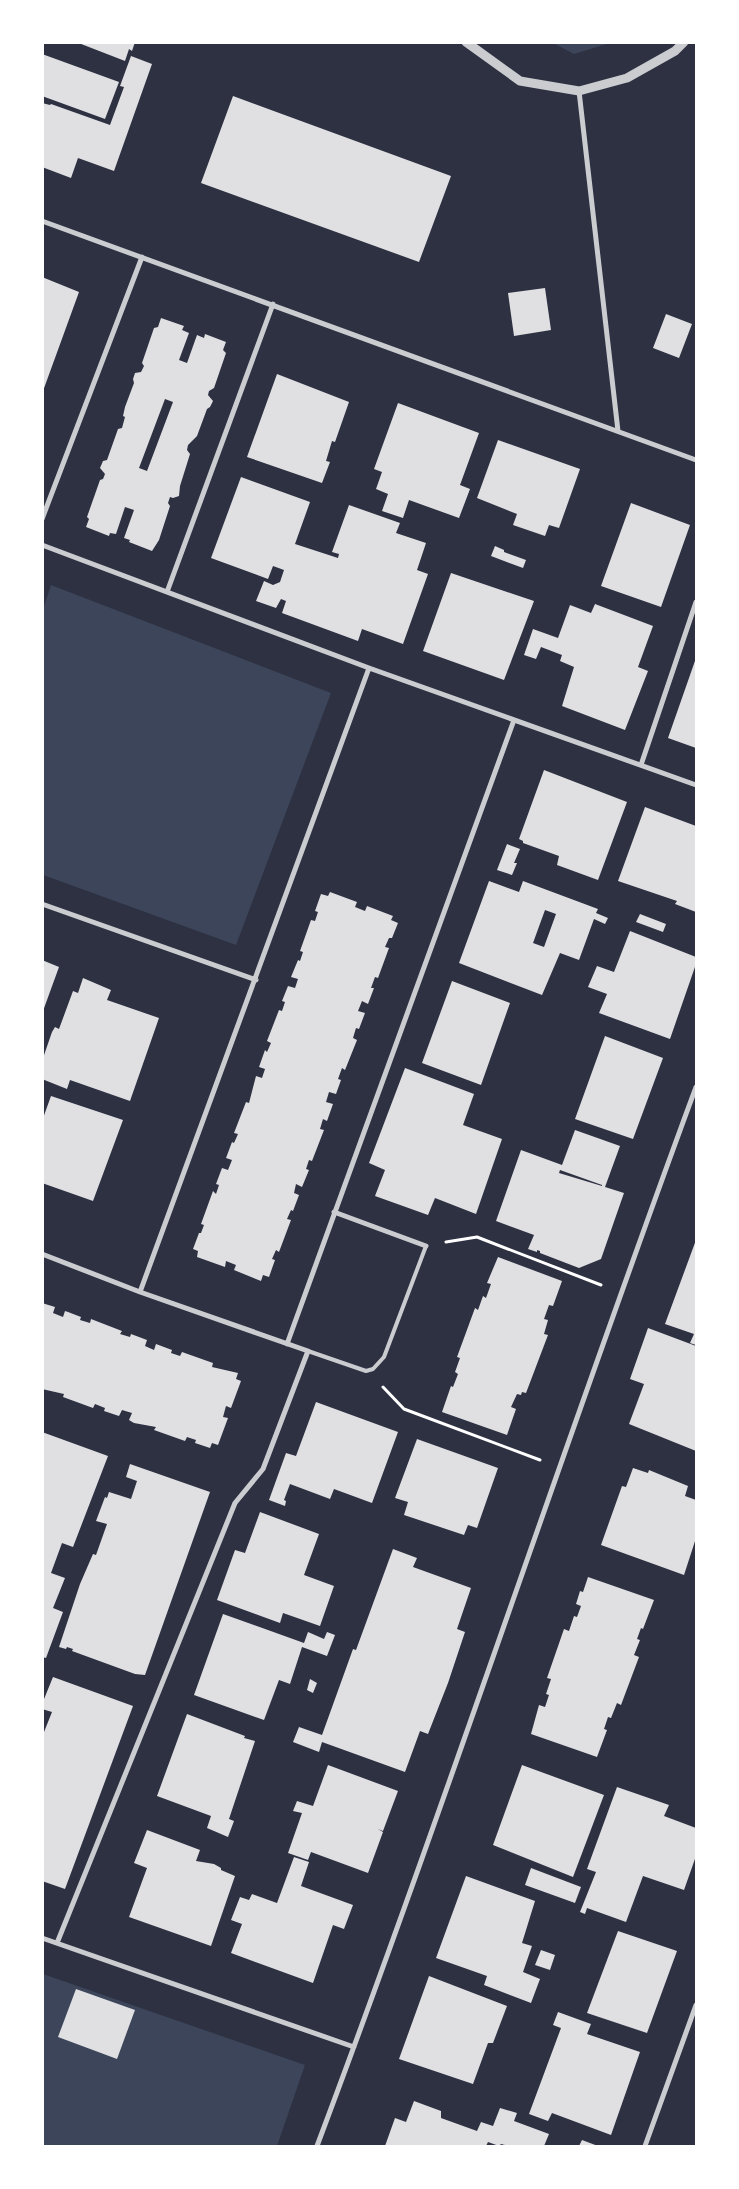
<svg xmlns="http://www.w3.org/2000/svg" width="739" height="2189" font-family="Lato,sans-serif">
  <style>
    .green { fill: #3c4559 }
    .building { fill: #e0e0e3; fill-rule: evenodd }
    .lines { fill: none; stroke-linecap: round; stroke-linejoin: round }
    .path { stroke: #fff; stroke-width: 3 }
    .service { stroke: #caccd0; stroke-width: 4 }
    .minor { stroke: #caccd0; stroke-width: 5 }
    .tertiary { stroke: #caccd0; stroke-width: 9 }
  </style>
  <rect width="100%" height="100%" fill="#2d3142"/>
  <path class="green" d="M553 43H610L574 54Z
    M51 585 331 693 236 945 43 875 42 612Z
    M43 1974 305 2065 277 2146H43Z"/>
  <path class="building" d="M76 42H135L132 51 129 49 125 61Z
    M42 54 119 82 105 119 42 96Z
    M131 56 152 64 114 171 78 158 71 178 42 167V103L50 105 51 104 110 125 124 87 120 86Z
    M233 96 451 176 419 262 201 183Z
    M42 277 79 292 43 391H42Z
    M545 288 551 330 514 336 508 293Z
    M666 314 692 324 679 358 653 348Z
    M161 318 184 326 182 330 189 333 179 360 187 363 197 335 204 338 205 334 226 342 223 350 226 353 214 388 209 391 208 395 213 401 210 407 207 409 197 436 188 445 187 450 190 454 180 486 179 496 173 498 170 497 168 503 170 506 159 540 152 551 129 542 130 540 124 538 134 510 125 507 116 534 110 533 109 536 86 527 89 519 87 517 100 480 103 479 105 474 100 468 103 461 107 460 118 429 122 428 125 417 123 416 125 407 134 383 133 379 135 373 141 372 144 366 142 363 154 328 158 327ZM165 399 173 402 147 471 139 468Z
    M277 374 349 402 335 442 332 441 326 461 330 462 322 483 247 457Z
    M398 403 479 433 460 485 470 489 459 518 409 500 403 518 382 511 388 494 376 489 382 472 374 469Z
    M498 440 580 469 559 528 549 525 545 536 513 525 517 514 477 498Z
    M241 477 310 502 295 544 338 558 339 554 332 552 349 505 400 523 396 533 426 543 417 570 428 574 403 644 362 629 358 641 282 613 286 601 281 599 276 608 256 601 264 581 273 585 280 582 284 570 273 566 268 579 211 558Z
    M631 503 690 525 661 607 601 586Z
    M495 546 504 550V552L526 560 523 568 491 556Z
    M451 573 534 601 504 680 423 651Z
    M595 604 653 626 638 667 648 671 625 730 562 706 574 667 560 661 562 655 541 647 536 659 524 655 533 629 558 638 570 605 591 613Z
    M696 658V748L668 738Z
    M544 770 627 802 598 880 557 865 559 856 523 843V841L519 839Z
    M645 807 696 826V912L675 904 677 901 618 881Z
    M507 844 520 849 514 863H517L512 875 497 870Z
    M489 881 519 892 523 881 598 909 596 913 608 918 605 924 594 919 579 960 560 953 542 995 459 963ZM545 910 556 914 544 947 533 943Z
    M330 892 357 902 355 907 365 911 367 906 393 916 391 920 398 923 392 938H389L385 947 389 948 378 978 375 977 371 988H374L368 1004 362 1001 358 1011 365 1013 359 1029 356 1028 353 1038 357 1040 345 1070 342 1068 338 1079 341 1080 336 1094 329 1092 326 1102 333 1104 327 1121 323 1119 320 1129 324 1130 312 1161 309 1160 306 1169 309 1170 302 1187 296 1184 294 1193 299 1195 293 1211 291 1210 287 1219 291 1220 279 1252 276 1250 272 1259 275 1260 269 1277 263 1275 261 1281 234 1270 236 1265 226 1261 225 1267 197 1257 198 1251 193 1249 199 1233H201L204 1225 201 1224 213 1191 216 1194 219 1185 216 1184 222 1168 228 1170 232 1160 226 1158 232 1142 234 1143 238 1134 234 1133 246 1102 249 1103 256 1076 262 1078 265 1069 259 1067 265 1050 267 1052 271 1043 267 1041 279 1010 282 1011 285 1002 282 1001 288 986 295 988 298 979 291 977 298 960 300 961 303 952 300 951 311 920 315 921 318 912 315 911 321 894 328 896Z
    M640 914 666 924 663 932 636 922Z
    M630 931 696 957V964L670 1039 599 1013 607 994 588 987 597 966 614 972Z
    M42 960 59 967 43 1011H42Z
    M83 978 111 990 107 1000 159 1018 130 1101 70 1080 67 1089 42 1079V1061L52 1032 55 1027 59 1029 73 991 78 993Z
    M452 981 510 1003 481 1085 422 1063Z
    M605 1036 663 1058 633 1139 575 1119Z
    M405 1068 474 1094 463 1125 502 1139 476 1214 435 1198 428 1215 375 1196 385 1170 369 1163Z
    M51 1096 123 1120 93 1201 42 1183V1121Z
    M575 1130 620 1146 605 1187 624 1193 601 1259 579 1268 540 1253V1251L537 1250V1252L528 1249 534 1235 496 1221 521 1150 562 1165ZM560 1170 602 1185V1186L559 1173Z
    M696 1240V1345L690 1343 694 1334 665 1324Z
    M498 1257 562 1281 553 1306 549 1305 544 1319 548 1320 544 1334 548 1335 526 1393 522 1392 521 1395 517 1394 511 1407 516 1409 507 1435 442 1412 451 1386 453 1387 458 1374 455 1372 460 1358 457 1357 475 1308 478 1310 483 1296 486 1298 491 1284 487 1283Z
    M42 1303 55 1307 53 1313 63 1317 65 1311 68 1312 81 1317 80 1320 90 1323 91 1319 122 1331 120 1334 130 1337 131 1334 147 1340 145 1346 154 1350 156 1344 172 1350 171 1353 180 1356 182 1352 213 1363 212 1367 238 1373 236 1379 241 1381 231 1408 226 1406 223 1417 228 1418 218 1445 212 1443 210 1448 195 1443 196 1440 187 1437 185 1441 154 1430 156 1427 134 1423 129 1420 132 1413 122 1410 119 1416 104 1411 105 1408 95 1404 93 1408 63 1397 64 1394 42 1389Z
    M648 1328 696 1346V1451L629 1424 644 1384 630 1379Z
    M316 1402 398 1432 372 1503 334 1489 330 1499 290 1484 284 1500 286 1501 285 1506 269 1500 286 1453 296 1456Z
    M42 1432 108 1456 73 1547 62 1543 51 1573 65 1578 53 1608 63 1612 46 1658 42 1657Z
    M417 1439 498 1468 477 1528 468 1525 464 1535 404 1515 408 1502 395 1498Z
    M130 1464 210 1492 145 1675 135 1674 72 1651 73 1649 67 1647 66 1649 59 1647 80 1584 93 1554 96 1555 107 1524 96 1521 105 1497 107 1498 109 1492 131 1499 137 1481 126 1477Z
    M633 1468 648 1473 649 1470 688 1486 685 1496 696 1500V1538L684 1575 601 1545 622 1486 626 1487Z
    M260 1512 319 1534 304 1575 334 1586 320 1626 283 1613 280 1623 217 1600 235 1550 245 1553Z
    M393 1549 417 1558 413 1567 471 1588 457 1629 465 1632 448 1683 428 1734 420 1731 405 1772 322 1742 319 1752 293 1742 299 1727 322 1735 353 1649 356 1650Z
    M588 1577 654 1600 643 1629 641 1628 637 1639 640 1640 634 1655 639 1657 621 1705 617 1703 611 1718 608 1717 604 1729 607 1730 597 1757 531 1734 539 1705 545 1707 549 1695 546 1694 551 1679 547 1678 564 1629 569 1631 574 1616 577 1617 581 1606 576 1604 580 1591 583 1592Z
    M223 1614 304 1643 308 1632 324 1639 327 1632 335 1635 327 1656 302 1647 290 1684 279 1680 264 1720 194 1695Z
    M53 1677 133 1706 65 1889 42 1881V1737L52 1712 42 1709V1704Z
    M310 1679 317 1683 313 1693 307 1690Z
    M187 1714 245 1736 244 1738 255 1741 229 1819 234 1821 228 1837 207 1828 211 1816 157 1796Z
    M328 1765 398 1791 383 1831 378 1829 383 1832 368 1873 311 1852 308 1860 288 1853 302 1813 293 1811 297 1801 313 1806Z
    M522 1765 604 1795 573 1877 493 1845Z
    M617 1787 669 1805 664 1816 696 1828V1856L684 1890 643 1876 626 1922 587 1908 585 1914 580 1912 596 1872 587 1869Z
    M147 1830 200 1850 196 1861 214 1864 221 1868V1870L235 1876 211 1946 129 1917 147 1868 134 1863Z
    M294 1857 309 1862 301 1886 353 1905 344 1929 333 1925 313 1983 231 1953 242 1924 231 1920 240 1897 249 1900 252 1894 277 1903Z
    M531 1868 581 1887 575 1903 525 1885Z
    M466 1876 535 1901 522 1943 532 1946 523 1972 540 1979 531 2003 484 1985 487 1976 436 1958Z
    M618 1931 677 1951 647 2033 587 2013Z
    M541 1950 555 1955 550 1970 535 1965Z
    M429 1976 507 2006 493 2043H488L473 2084 399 2059Z
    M76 1989 135 2010 117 2059 58 2037Z
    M558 2012 591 2024 587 2034 640 2052 611 2135 552 2113 548 2121 529 2114 561 2028 553 2025Z
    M414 2101 441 2111V2118L477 2131 481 2122 493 2126 500 2108 517 2113 514 2121 549 2134 544 2146H509L501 2144 499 2146 488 2142 486 2146H385L395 2118 406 2122Z
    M582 2140 598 2146H579Z"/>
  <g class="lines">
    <path class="path" d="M446 1242 477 1237 601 1285
      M383 1387 404 1409 540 1460"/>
    <path class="service" d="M308 1351 366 1371 373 1369 384 1357 426 1246"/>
    <path class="minor" d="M579 91 618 431
      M42 221 696 460
      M42 519 142 257
      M42 545 369 668 696 785
      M167 592 273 304
      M641 765 696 602
      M42 904 256 980
      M334 1212 426 1246
      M42 1254 140 1292 308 1351 263 1469 235 1503 57 1943
      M140 1292 369 668
      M287 1344 514 720
      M42 1938 354 2047
      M317 2146C449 1795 566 1438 696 1087
      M645 2146 696 2005"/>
    <path class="tertiary" d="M466 42 520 81 579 91 627 78 675 51 684 42"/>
  </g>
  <rect width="739" height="2189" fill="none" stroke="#ffffff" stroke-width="88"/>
</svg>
